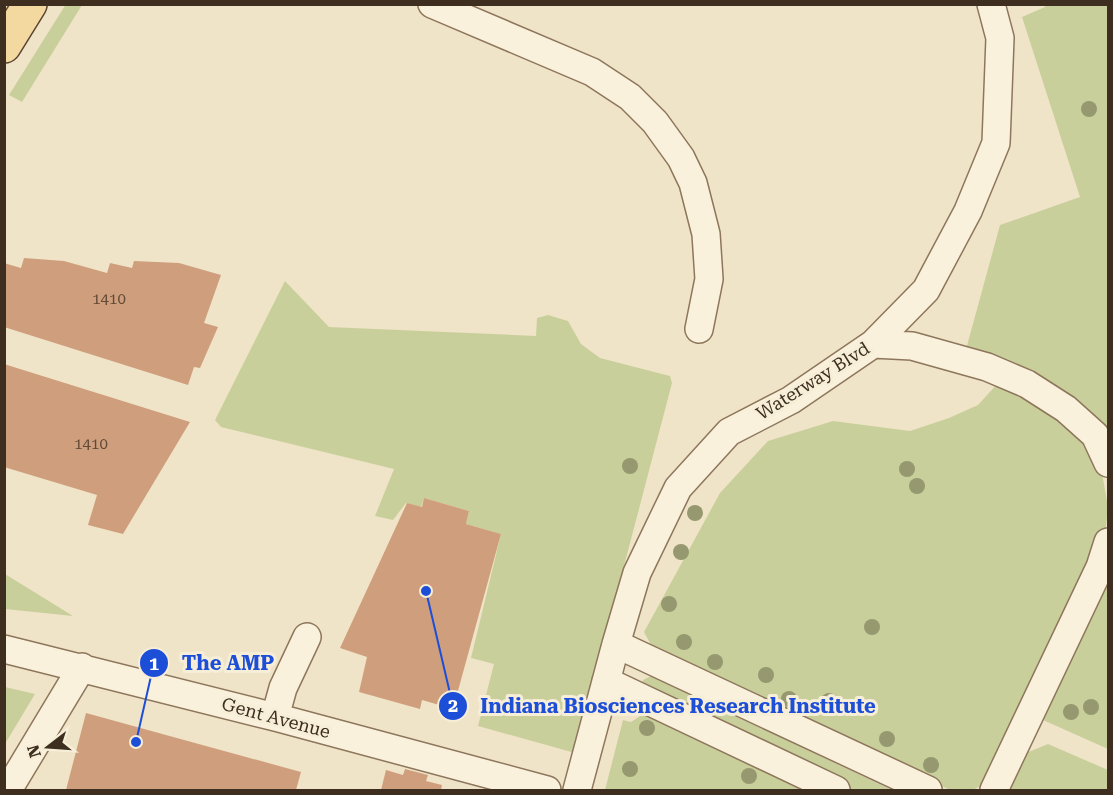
<svg xmlns="http://www.w3.org/2000/svg" width="1113" height="795" font-family="'Roboto Serif',serif">
  <style>
    .green { fill: #c9cf9b }
    .building { fill: #cf9f7d }
    .lines { fill: none; stroke-linecap: round; stroke-linejoin: round }
    .minor-casing { stroke: #8d765c; stroke-width: 30 }
    .major-casing { stroke: #5b4430; stroke-width: 36 }
    .minor { stroke: #faf1dc; stroke-width: 27 }
    .major { stroke: #f3d9a0; stroke-width: 33 }
    .tree { fill: #96986f }
    .labels { text-anchor: middle; stroke-width: 6; stroke-linejoin: round; paint-order: stroke }
    .number-label { font-size: 15px; fill: #624a37 }
    .street-label { font-size: 18px; fill: #3d2e20; stroke: #f7eed8 }
    .leader { fill: none; stroke: #1d4ed8; stroke-width: 2 }
    .callout-dot { fill: #1d4ed8; stroke: #f7eed8; stroke-width: 2 }
    .mark-label { font-size: 18px; text-anchor: middle; font-weight: bold; fill: #fff }
    .callout-label { font-size: 20px; text-anchor: middle; font-weight: bold; fill: #1d4ed8; stroke: #f7eed8; stroke-width: 6; stroke-linejoin: round; paint-order: stroke }
  </style>
  <rect width="100%" height="100%" fill="#f0e4c8"/>
  <path class="green" d="M66 4 82 5 22 102 9 95Z
    M1046 5H1108V433L965 353 1000 225 1080 197 1022 17 1045 7Z
    M285 281 329 327 536 336 537 318 548 315 568 321 581 344 600 358 670 376 672 383 575 753 478 726 494 664 471 658 501 534 466 524 469 511 424 498 421 507 406 503 393 520 375 516 394 469 221 427 215 420Z
    M998 383 1025 397 1051 414 1078 435 1102 473 1108 507 1106 527 1071 608 994 770C976 792 978 791 950 790L656 654 644 632 720 493 768 441 833 421 910 431 949 418 978 405Z
    M4 574H5L73 616 5 609Z
    M1108 577V749L1043 720Z
    M651 676 892 790H850L651 696 641 685 643 680Z
    M5 687 35 694 5 744 4 687Z
    M643 714 787 783 804 790H605L623 720 631 722Z
    M1048 744 1108 770V790H1009L1026 753Z"/>
  <path class="building" d="M24 258 64 261 107 273 110 263 132 268 134 261 179 263 221 275 204 323 218 327 200 368 194 367 188 385 4 327V263L21 268Z
    M4 364 190 422 123 534 88 525 97 495 4 467Z
    M424 498 469 511 466 524 501 534 453 709 422 700 420 709 359 692 367 657 340 648 407 503 422 507Z
    M86 713 301 772 296 790H66Z
    M405 769 428 775 426 781 442 785 441 790H381L386 770 403 775Z"/>
  <g class="lines">
    <defs>
      <path id="minor" d="M432 4 592 72 630 97 655 122 681 158 693 183 706 234 709 279 699 329
        M873 344 912 346 987 367 1027 384 1066 409 1095 435 1108 463
        M616 644 928 790
        M4 649 275 717 547 790
        M606 681 836 790
        M275 717 283 688 307 637
        M8 790 82 667
        M577 790 616 644 637 573 678 488 729 432 791 400 873 344 926 290 968 211 996 143 1000 38 991 4
        M994 790 1100 567 1108 542"/>
      <path id="major" d="M4 46 30 4"/>
    </defs>
    <use href="#minor" class="minor-casing"/>
    <use href="#major" class="major-casing"/>
    <use href="#minor" class="minor"/>
    <use href="#major" class="major"/>
  </g>
  <g class="tree">
    <circle cx="1089" cy="109" r="8"/>
    <circle cx="630" cy="466" r="8"/>
    <circle cx="907" cy="469" r="8"/>
    <circle cx="917" cy="486" r="8"/>
    <circle cx="695" cy="513" r="8"/>
    <circle cx="681" cy="552" r="8"/>
    <circle cx="669" cy="604" r="8"/>
    <circle cx="872" cy="627" r="8"/>
    <circle cx="684" cy="642" r="8"/>
    <circle cx="715" cy="662" r="8"/>
    <circle cx="766" cy="675" r="8"/>
    <circle cx="789" cy="699" r="8"/>
    <circle cx="829" cy="701" r="8"/>
    <circle cx="1091" cy="707" r="8"/>
    <circle cx="1071" cy="712" r="8"/>
    <circle cx="647" cy="728" r="8"/>
    <circle cx="887" cy="739" r="8"/>
    <circle cx="931" cy="765" r="8"/>
    <circle cx="630" cy="769" r="8"/>
    <circle cx="749" cy="776" r="8"/>
  </g>
  <g class="labels">
    <g class="number-label">
      <text x="109" y="304">1410</text>
      <text x="91" y="449">1410</text>
    </g>
    <g class="street-label">
      <text transform="translate(813 381) rotate(-32)" y="6">Waterway Blvd</text>
      <text transform="translate(276 718) rotate(15)" y="6">Gent Avenue</text>
    </g>
  </g>
  <path class="leader" d="M136 742L154 663M426 591L453 706"/>
  <g class="callout-dot">
    <circle cx="136" cy="742" r="6"/>
    <circle cx="426" cy="591" r="6"/>
    <circle cx="154" cy="663" r="15"/>
    <circle cx="453" cy="706" r="15"/>
  </g>
  <g class="mark-label">
    <text x="154" y="670">1</text>
    <text x="453" y="712">2</text>
  </g>
  <g class="callout-label">
    <text x="228" y="670">The AMP</text>
    <text x="678" y="713">Indiana Biosciences Research Institute</text>
  </g>
  <rect width="1113" height="795" fill="none" stroke="#3d2e20" stroke-width="12"/>
  <g transform="translate(48 747) rotate(253)" stroke="#f7eed8" stroke-width="4.5" paint-order="stroke">
  <path d="M0-4.5L10 22L0 15L-10 22Z" fill="#3d2e20"/>
  <text y="-9" font-size="16" font-weight="bold" text-anchor="middle" fill="#3d2e20">N</text>
  </g>
</svg>
